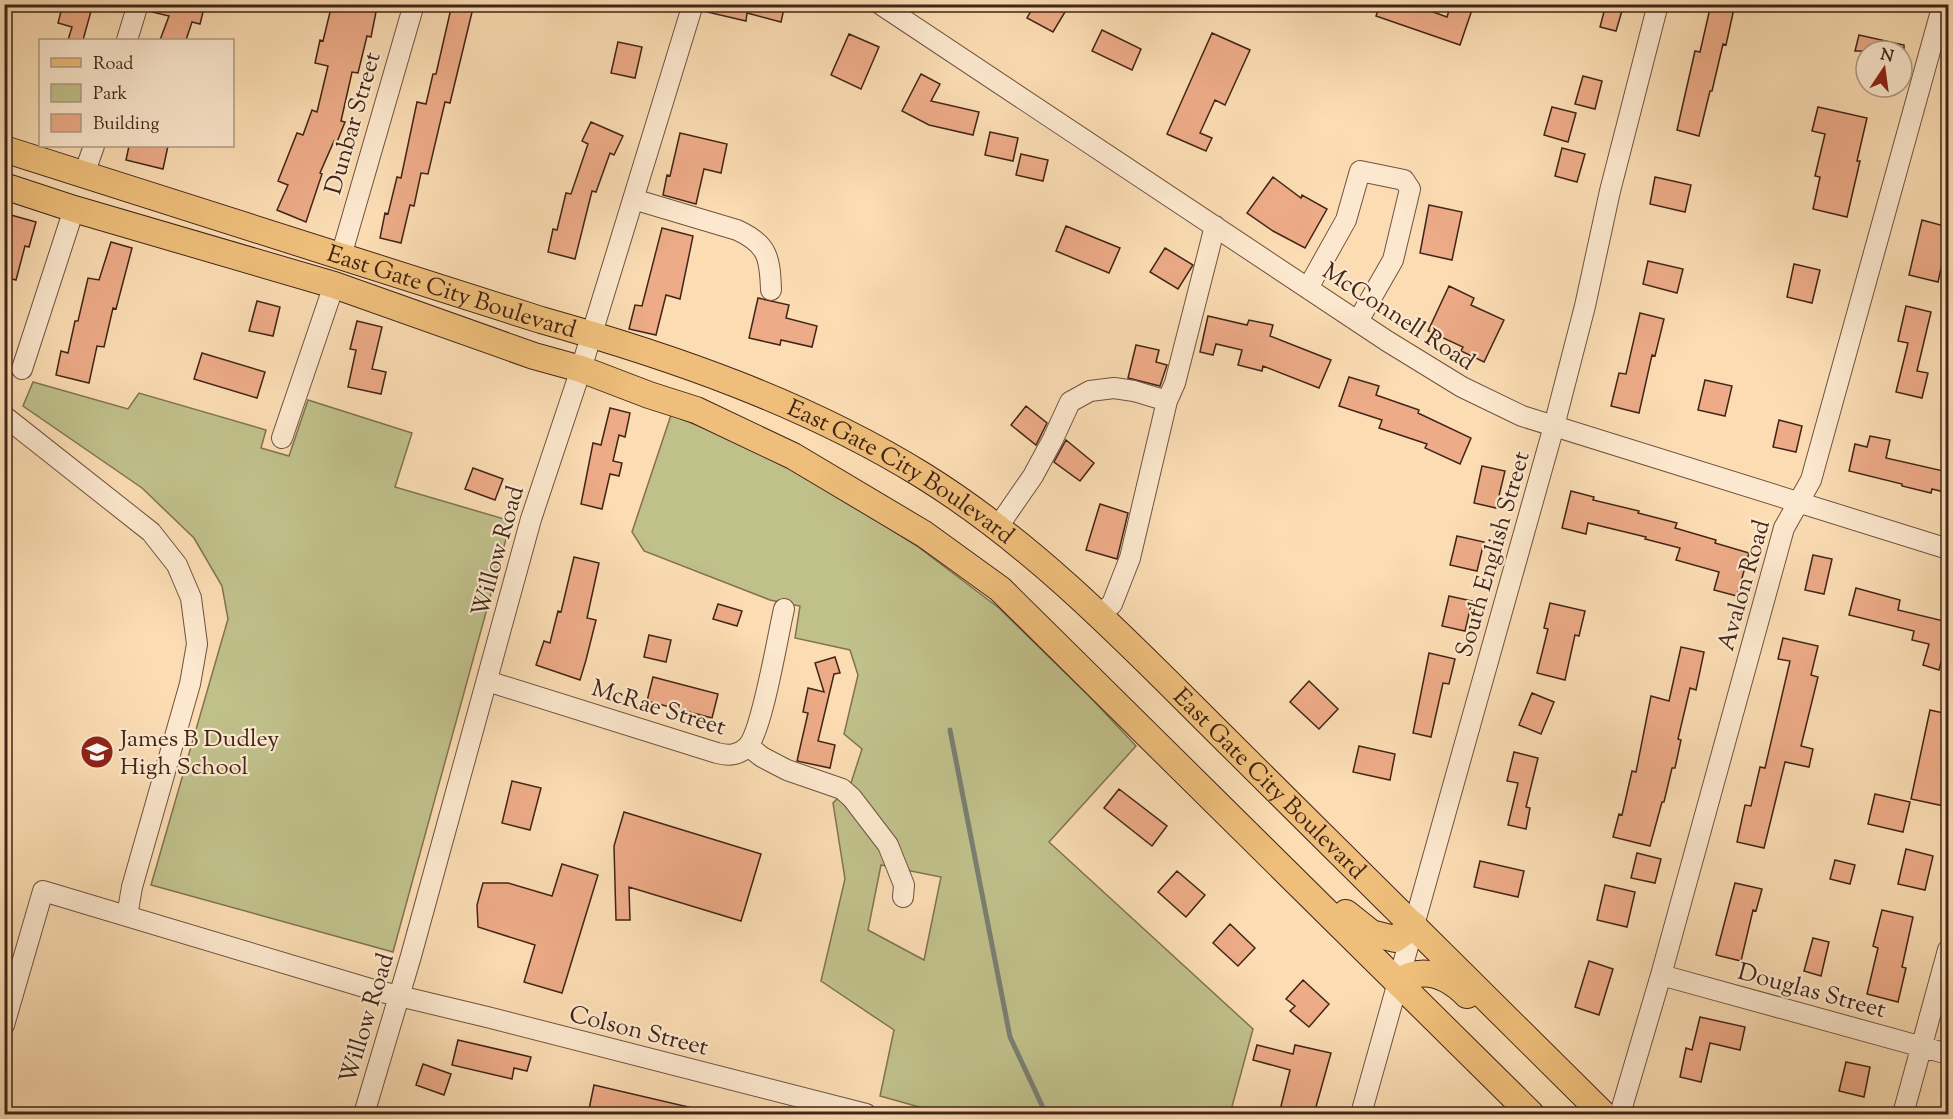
<svg xmlns="http://www.w3.org/2000/svg" width="1953" height="1119" font-family="'Sorts Mill Goudy',serif">
  <style>
    .green { fill: #c0c08b; stroke: #807252; stroke-width: 1.5; fill-rule: evenodd }
    .lines { fill: none; stroke-linecap: round; stroke-linejoin: round }
    .stream { stroke: #798071; stroke-width: 5 }
    .building { fill: #edab87; stroke: #412518; stroke-width: 1.5 }
    .minor-casing { stroke: #70533f; stroke-width: 22 }
    .major-casing { stroke: #412518; stroke-width: 28 }
    .minor { stroke: #fce8ce; stroke-width: 20 }
    .major { stroke: #eebe7a; stroke-width: 26 }
    .labels { text-anchor: middle; stroke-width: 4.5; stroke-linejoin: round; paint-order: stroke }
    .street-label { font-size: 24px; fill: #412518; stroke: #fce8ce }
    .poi-label { font-size: 24px; fill: #412518; stroke: #fce8ce; text-anchor: start }
  </style>
  <rect width="100%" height="100%" fill="#fbdcb3"/>
  <filter id="stains"><feTurbulence type="fractalNoise" baseFrequency=".00333" numOctaves="4"/><feColorMatrix values="0 0 0 0 .2 0 0 0 0 .09 0 0 0 0 .02 0 0 0 .5 -.17"/></filter>
  <radialGradient id="worn" r=".72"><stop offset=".6" stop-color="#630" stop-opacity="0"/><stop offset="1" stop-color="#630" stop-opacity=".3"/></radialGradient>
  <path class="green" d="M33 382 128 409 139 393 266 430 261 448 289 456 308 400 412 433 395 487 511 521 393 952 151 885 228 619 222 586 194 538 142 488 23 406Z
    M671 415 740 442 813 481 917 546 999 608 1090 697 1136 746 1049 842 1253 1029 1230 1114H944L880 1096 894 1030 821 981 845 879 833 803 850 786 862 749 844 734 858 675 850 650 795 638 800 606 770 600 644 551 632 532ZM881 865 941 877 924 960 868 930Z"/>
  <g class="lines">
    <path class="stream" d="M950 730 1010 1037 1046 1114"/>
  </g>
  <path class="building" d="M63 4H93L83 40H68L72 27 58 23Z
    M150 4H205L200 24 192 22 186 40H160L169 16 148 11Z
    M332 4H343L376 12 371 37 367 36 358 73 352 72 341 121 345 122 337 142 334 141 320 173 322 174 306 222 277 210 288 185 278 181 297 133 303 135 312 110 317 112 328 66 315 63 320 40 323 41Z
    M452 4H474L450 103 445 102 428 174 421 173 414 206 410 205 401 243 380 238 385 213 388 214 397 177 401 178 417 102 426 104 433 74H436Z
    M705 4H785L781 22 747 13 746 21 703 11Z
    M1035 4H1052L1065 12 1053 32 1027 18Z
    M1380 4H1411L1447 17 1451 4H1474L1460 45 1376 16Z
    M1606 4H1624L1616 31 1600 27Z
    M1711 4H1735L1726 45 1723 44 1712 91H1710L1699 136 1677 130 1695 51 1700 52Z
    M1102 30 1141 49 1132 70 1092 51Z
    M1212 33 1250 50 1225 105 1215 100 1200 133 1212 138 1206 151 1167 134Z
    M849 34 879 47 861 89 831 75Z
    M1859 35 1904 45V51H1855Z
    M618 42 642 47 635 78 611 73Z
    M921 74 940 84 931 101 979 112 973 135 929 125 902 111Z
    M1583 76 1602 81 1595 109 1575 104Z
    M1552 107 1576 113 1568 142 1544 135Z
    M1818 107 1867 118 1857 161H1860L1847 217 1813 209 1820 177 1815 176 1825 134 1812 131Z
    M591 122 623 136 614 155 610 153 596 192 592 191 575 259 548 252 553 229 557 230 566 193 571 194 588 144 582 141Z
    M990 132 1018 138 1013 161 985 155Z
    M680 133 727 144 721 173 704 169 696 204 663 195 667 175 670 176Z
    M129 146H168L163 169 126 160Z
    M1562 148 1585 154 1577 182 1555 176Z
    M1021 154 1048 160 1043 181 1016 175Z
    M1273 177 1301 198 1302 195 1327 209 1305 248 1273 231 1247 213Z
    M1655 177 1691 185 1685 212 1650 204Z
    M1429 205 1462 212 1452 260 1420 253Z
    M11 215 36 222 29 247 25 246 16 280 4 277V239Z
    M1922 220 1948 227V250H1945L1938 282 1909 275Z
    M1066 226 1120 248 1109 273 1056 251Z
    M662 228 693 236 680 299 666 295 656 335 629 329 635 305 642 306Z
    M111 242 132 248 116 309 113 308 104 347 97 346 89 383 56 375 61 351 68 353 75 321H78L88 278 99 280Z
    M1165 248 1193 265 1178 289 1150 272Z
    M1648 261 1683 269 1677 293 1643 284Z
    M1794 264 1820 270 1812 303 1787 297Z
    M1449 286 1474 298 1471 305 1504 320 1484 362 1461 351 1463 347 1428 331Z
    M758 298 789 305 786 318 817 326 812 347 781 340 780 345 749 338Z
    M257 301 280 307 273 336 249 331Z
    M1906 306 1931 312 1917 371 1928 373 1922 398 1896 392 1908 343 1898 341Z
    M1640 313 1664 319 1655 356 1652 355 1639 413 1611 406 1619 373 1626 374Z
    M1208 316 1247 325 1249 320 1273 325 1270 336 1331 360 1319 388 1263 366 1262 371 1238 365 1242 350 1216 344 1213 355 1200 352Z
    M357 321 382 327 372 369 386 372 381 394 348 387 356 350 350 349Z
    M1136 345 1159 350 1156 362 1167 365 1160 386 1128 378Z
    M202 353 265 372 257 398 194 379Z
    M1349 377 1379 386 1376 395 1419 410 1418 413 1471 438 1460 464 1425 448 1427 444 1379 428 1382 420 1339 406Z
    M1705 380 1732 386 1725 416 1698 410Z
    M1026 406 1047 423 1036 445 1011 425Z
    M610 408 630 413 625 437 619 435 613 461 622 463 619 476 610 474 602 509 581 504 593 443 601 445Z
    M1779 420 1802 426 1796 452 1773 447Z
    M1870 436 1890 440 1886 458 1948 472V493L1932 489 1931 493 1902 486V484L1849 471 1855 444 1867 447Z
    M1066 440 1094 463 1080 481 1054 462Z
    M1482 466 1505 471 1496 508 1474 503Z
    M473 468 503 479 495 500 465 489Z
    M1571 491 1594 497 1593 500 1639 511 1638 513 1677 523 1675 528 1716 540 1715 543 1749 553 1737 596 1714 590 1719 572 1676 560 1680 548 1645 539 1646 537 1588 523 1586 534 1562 528Z
    M1100 504 1128 513 1117 559 1086 550Z
    M1457 536 1484 542 1477 571 1450 565Z
    M1813 555 1832 559 1824 594 1805 590Z
    M574 557 599 563 587 618 596 620 586 660 580 680 536 665 544 641 550 643 558 611 561 612Z
    M1856 588 1900 600 1898 610 1948 622V648L1945 647 1939 670 1923 665 1929 644 1912 640 1914 631 1849 615Z
    M1449 596 1472 601 1465 631 1442 626Z
    M1550 603 1585 611 1579 636 1575 635 1565 680 1537 673 1548 629 1544 628Z
    M718 604 742 611 737 626 713 619Z
    M649 635 671 640 666 662 644 657Z
    M1783 638 1818 646 1811 675 1818 677 1801 746 1813 749 1809 767 1785 762 1764 848 1737 842 1745 805 1751 806 1760 767 1765 768 1790 661 1778 659Z
    M1681 647 1704 652 1696 690 1690 688 1678 739 1681 740 1675 768H1672L1664 802H1662L1650 846 1613 837 1619 814 1622 815 1632 771 1636 772 1651 696 1669 701Z
    M1429 653 1455 659 1449 684 1443 683 1431 737 1413 733Z
    M835 657 840 673 834 674 818 741 835 745 830 768 797 761 808 713 803 712 808 688 824 692 815 663Z
    M653 677 718 694 712 718 647 701Z
    M1309 681 1338 709 1319 729 1290 702Z
    M1532 693 1554 702 1541 734 1519 725Z
    M1930 710 1948 714V749L1943 773 1948 774V788L1944 806 1911 799Z
    M1359 746 1395 754 1390 780 1353 772Z
    M1514 752 1538 758 1526 807 1530 808 1526 829 1508 825 1518 783 1507 781Z
    M512 781 541 788 530 830 502 823Z
    M1119 789 1167 826 1152 846 1104 808Z
    M1875 794 1910 802 1903 832 1868 824Z
    M624 812 761 854 741 921 629 887 630 920H616L614 846Z
    M1906 849 1933 856 1925 890 1898 884Z
    M1637 853 1661 859 1655 883 1631 878Z
    M1835 860 1855 865 1850 884 1830 879Z
    M1480 861 1524 871 1518 897 1474 887Z
    M562 864 598 875 562 993 524 982 535 945 478 927 477 905 483 883H508L552 896Z
    M1177 871 1205 895 1186 917 1158 892Z
    M1735 883 1762 889 1756 911 1753 910 1741 961 1716 955Z
    M1605 885 1635 892 1627 927 1597 920Z
    M1882 910 1913 917 1902 967 1906 968 1898 1002 1867 994 1878 948 1873 946Z
    M1230 924 1255 948 1238 966 1213 943Z
    M1813 938 1829 942 1821 976 1804 971Z
    M1589 961 1613 969 1599 1015 1575 1007Z
    M1303 980 1329 1004 1309 1027 1290 1011 1295 1006 1286 999Z
    M1700 1017 1745 1027 1740 1050 1710 1043 1701 1082 1680 1077 1686 1048 1692 1050Z
    M458 1040 531 1057 527 1071 514 1068 512 1079 452 1065Z
    M1257 1045 1293 1054 1295 1045 1331 1053 1314 1114H1279L1290 1070 1253 1060Z
    M1846 1062 1870 1067 1864 1097 1839 1091Z
    M423 1064 451 1074 444 1095 416 1085Z
    M594 1085 697 1109 696 1114H588Z"/>
  <g class="lines">
    <defs>
      <path id="minor" d="M880 4 1387 341 1462 387 1522 416 1948 549
        M127 40 138 4
        M84 174 94 146
        M633 199 737 230C768 244 770 258 771 290
        M341 256 414 4
        M1308 288 1346 220 1360 171 1404 180 1410 189 1393 260 1358 321
        M22 369 74 209
        M4 416 151 532 177 565 191 598 197 644 190 684 132 887 127 916
        M282 438 334 285
        M997 528 1033 476 1053 439 1070 402 1090 391 1114 388 1134 391 1167 401
        M1099 615 1112 604 1130 558 1167 401 1175 383 1215 226
        M487 681 717 753C728 756 738 756 747 747 762 733 778 634 784 609
        M748 746 762 757 787 770 842 789 852 798 888 845 904 885 903 897
        M1661 975 1948 1054
        M4 1025 43 891 374 990 487 1017 866 1114
        M364 1114 411 956 531 519 581 369 693 4
        M1361 1114 1554 426 1585 306 1610 191 1658 4
        M1620 1114 1661 975 1784 528 1811 480 1943 4
        M1903 1114 1948 950"/>
      <g id="major">
        <path id="s1" d="M4 149 541 320C673 357 805 403 922 475 1040 548 1135 650 1233 747 1357 869 1480 992 1603 1114"/>
        <path d="M4 186 74 209 334 285 534 356 581 369 649 395 696 410 793 456 924 534 1000 589 1531 1114"/>
        <path d="M1346 913 1371 933 1395 939 1414 925"/>
        <path d="M1398 982C1423 965 1448 976 1467 995"/>
      </g>
    </defs>
    <use href="#minor" class="minor-casing"/>
    <use href="#major" class="major-casing"/>
    <use href="#minor" class="minor"/>
    <use href="#major" class="major"/>
  </g>
  <defs>
    <symbol id="school-disc" viewBox="-11 -11 22 22"><circle r="9.5" fill="#8f2418" stroke="#fce8ce"/><path d="M0-5L7-2L0 1L-7-2ZM-4 1L0 2.5L4 1V4Q0 6-4 4Z" fill="#fff"/></symbol>
  </defs>
  <g fill-rule="evenodd">
    <use href="#school-disc" x="78" y="733" width="38" height="38"/>
  </g>
  <g class="labels">
    <g class="street-label">
      <text transform="translate(352 123) rotate(-74)" y="8">Dunbar Street</text>
      <text dy="8" stroke="none"><textPath href="#s1" startOffset="470">East Gate City Boulevard</textPath></text>
      <text transform="translate(1399 316) rotate(33)" y="8">McConnell Road</text>
      <text dy="8" stroke="none"><textPath href="#s1" startOffset="956">East Gate City Boulevard</textPath></text>
      <text transform="translate(497 551) rotate(-74)" y="8">Willow Road</text>
      <text transform="translate(1492 554) rotate(-74)" y="8">South English Street</text>
      <text transform="translate(1743 585) rotate(-74)" y="8">Avalon Road</text>
      <text transform="translate(659 707) rotate(17)" y="8">McRae Street</text>
      <text dy="8" stroke="none"><textPath href="#s1" startOffset="1442">East Gate City Boulevard</textPath></text>
      <text transform="translate(1812 990) rotate(15)" y="8">Douglas Street</text>
      <text transform="translate(366 1018) rotate(-73)" y="8">Willow Road</text>
      <text transform="translate(639 1030) rotate(14)" y="8">Colson Street</text>
    </g>
    <g class="poi-label">
      <text x="120" y="746">James B Dudley<tspan x="120" dy="28">High School</tspan></text>
    </g>
  </g>
  <rect width="1953" height="1119" fill="none" stroke="#fbdcb3" stroke-width="24"/>
  <rect x="6" y="6" width="1941" height="1107" fill="none" stroke="#412518" stroke-width="3"/>
  <rect x="12" y="12" width="1929" height="1095" fill="none" stroke="#412518" stroke-width="1.5"/>
  <rect x="39" y="39" width="195" height="108" fill="#fce8ce" stroke="#b19a85" stroke-width="1.5"/>
  <rect x="51" y="58" width="30" height="9" fill="#eebe7a" stroke="#b19a85" stroke-width="1.5"/>
  <text x="93" y="69" font-size="18" fill="#412518">Road</text>
  <rect x="51" y="84" width="30" height="18" fill="#c0c08b" stroke="#b19a85" stroke-width="1.5"/>
  <text x="93" y="99" font-size="18" fill="#412518">Park</text>
  <rect x="51" y="114" width="30" height="18" fill="#edab87" stroke="#b19a85" stroke-width="1.5"/>
  <text x="93" y="129" font-size="18" fill="#412518">Building</text>
  <g transform="translate(1884 69) rotate(13)"><circle r="28" fill="#fce8ce" stroke="#b19a85" stroke-width="1.5"/>
  <path d="M0-4.5L10 22L0 15L-10 22Z" fill="#8f2418"/>
  <text y="-9" font-size="16" font-weight="bold" text-anchor="middle" fill="#412518">N</text>
  </g>
  <rect width="100%" height="100%" filter="url(#stains)"/>
  <rect width="100%" height="100%" fill="url(#worn)"/>
</svg>
